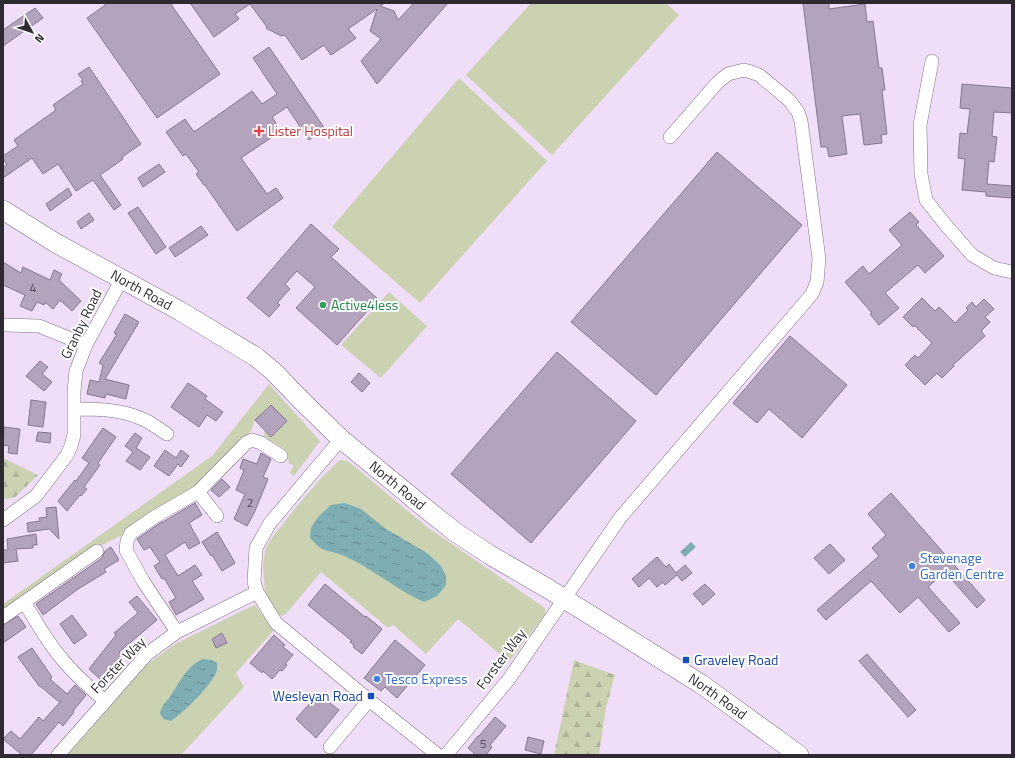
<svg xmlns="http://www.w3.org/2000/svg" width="1015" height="758" font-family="'Titillium Web',sans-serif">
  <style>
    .green { fill: #cad2b2 }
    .forest { fill: url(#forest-firs) }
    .water { fill: url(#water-ripples) }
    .building { fill: #b3a3bd; stroke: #86778f }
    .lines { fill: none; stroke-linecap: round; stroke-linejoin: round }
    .street-casing { stroke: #817188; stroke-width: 14 }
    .secondary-casing { stroke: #817188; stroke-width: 20 }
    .street { stroke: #fff; stroke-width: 13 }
    .secondary { stroke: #fff; stroke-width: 19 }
    .health-dot { fill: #e0444e; stroke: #fff; stroke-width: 1.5 }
    .leisure-dot { fill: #2e9e5b; stroke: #fff; stroke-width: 1.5 }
    .shop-dot { fill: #3f7fe0; stroke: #fff; stroke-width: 1.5 }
    .transit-dot { fill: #1a4fb4; stroke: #fff; stroke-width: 1.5 }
    .labels { text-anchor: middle; stroke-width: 4; stroke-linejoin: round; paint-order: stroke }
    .number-label { font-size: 12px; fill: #504855 }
    .health-label { font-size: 14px; fill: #be3a42; stroke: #fff; text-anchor: start }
    .street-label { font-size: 14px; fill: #2f2932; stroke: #fff }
    .leisure-label { font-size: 14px; fill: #27864d; stroke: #fff; text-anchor: start }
    .shop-label { font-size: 14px; fill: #366cbe; stroke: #fff; text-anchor: start }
    .transit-label { font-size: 14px; fill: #164399; stroke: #fff; text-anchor: start }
  </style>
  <defs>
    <pattern id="forest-firs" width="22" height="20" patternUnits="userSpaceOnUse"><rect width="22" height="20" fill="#cad2b2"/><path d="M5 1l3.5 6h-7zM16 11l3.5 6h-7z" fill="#aeb49a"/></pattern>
    <pattern id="water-ripples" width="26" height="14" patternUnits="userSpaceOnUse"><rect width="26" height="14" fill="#7eadb3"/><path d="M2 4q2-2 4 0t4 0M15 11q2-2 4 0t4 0" fill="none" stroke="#688d92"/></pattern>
  </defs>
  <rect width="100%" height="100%" fill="#f0def8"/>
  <path class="green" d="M531 3H666L679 15 552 155 466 75Z
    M459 78 547 161 420 303 332 227Z
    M389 292 427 326 381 378 341 345Z
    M269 384 320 441 294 476 290 473 294 465 289 464C288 444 276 447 264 436L265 431 271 437 287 421 271 405 255 420 251 431 197 486 127 533 102 545 3 613V604L212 456Z
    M340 460 348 461 427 527 545 608V614L509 662 458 619 426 654 393 625 388 628 321 572 286 614 281 616 278 615 265 592 263 566 265 550 271 539 297 506 323 476Z
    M255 605 274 630 236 673 244 687 181 755H67L145 666 175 644 248 608Z"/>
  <path class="forest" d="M3 458 38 475 14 498 3 499Z
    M574 660 615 675 606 708 599 755H554Z"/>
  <path class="water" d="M345 503 361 509 386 529 427 553 441 566 446 576V585L437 596 424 602C401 592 383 577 362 565 356 562 349 558 342 555 326 549 323 553 310 538L311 527 320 515 331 505Z
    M691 542 696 547 685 557 680 552Z
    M203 659 211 660 217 663C217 665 217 668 217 670 214 683 182 714 171 721L164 719 160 714C161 707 165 703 169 698 179 684 186 666 203 659Z"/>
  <path class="building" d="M108 3H170L220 74 157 118 87 18Z
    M190 3H385L380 6 394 11 398 20 414 3H448L377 84 361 61 381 39 370 31 377 9 348 29 356 38 331 55 324 45 302 60 285 35 281 36 266 28 267 27 250 4 235 14 239 19 214 37Z
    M803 3H829V9L865 4 867 22 873 21 879 68H882L885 90H882L887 134 881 135 882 143 864 145 860 114 842 116 847 154 829 157 827 147H821Z
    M35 8 43 18 3 46V30Z
    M269 47 325 129 309 140 287 107 272 117 281 131 241 158 267 194 276 188 283 198 237 231 205 185H204L196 174 199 172 186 154 183 156 166 132 185 119 194 132 252 91 262 104 277 94 253 58Z
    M89 67 141 144 122 157 123 159 100 175 121 205 114 210 93 180 76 191 58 164 43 174 32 158 3 178V168L7 165 3 159V156L18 146 14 140 56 110 53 105 83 84 81 81 83 80 78 74Z
    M962 84 1012 88V113L994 112 992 136 997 137 994 162 989 161 987 184 1012 186V198L986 196V192L962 190 965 159 958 158 960 133 967 134 970 109 960 108Z
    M717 152 802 225 656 395 571 322Z
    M159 164 165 172 143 187 138 178Z
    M68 188 72 195 50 211 46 204Z
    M138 207 166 247 156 254 128 213Z
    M910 212 919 222 916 225 944 256 925 273 918 265 885 293 899 308 879 325 870 314 872 313 845 282 863 266 869 274 902 245 889 230Z
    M89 213 94 220 81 229 77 222Z
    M311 224 339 249 331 257 378 299 337 345 296 308 315 287 297 271 285 284 290 289 277 303 280 305 269 317 247 298Z
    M201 226 208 235 175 257 169 248Z
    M3 262 21 273 23 267 50 280 54 270 62 274 59 280 81 301 72 311 60 300 53 309 45 302 44 305 37 302 32 311 20 306 25 295 3 285Z
    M922 298 935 311 939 307 955 323 968 310 966 308 972 302 976 307 984 299 994 309 985 317 990 322 981 331 985 336 953 365 954 366 942 378 937 373 925 385 905 365 915 355 918 358 932 343 914 325 913 327 903 317Z
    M125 314 139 322 105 379 129 385 126 399 106 394 105 398 87 394 90 380 99 382 103 365 99 363 117 334 114 333Z
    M790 336 847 385 802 438 769 409 757 423 733 403Z
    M557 352 636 421 531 543 451 474Z
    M40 361 48 367 42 374 52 382 44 391 26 376Z
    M359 373 370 383 362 392 351 382Z
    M188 383 207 396 205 399 223 412 216 421 207 415 199 427 171 407Z
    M31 400 46 402 43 427 28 425Z
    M271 405 287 421 271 437 255 420Z
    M4 427 20 429 17 454 8 453 9 446 3 445Z
    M103 428 116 437 98 463 100 465 84 487 87 489 81 496 80 495 67 511 58 501 75 480 76 481 89 463 82 458Z
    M38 432 51 433 50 443 36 441Z
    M135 433 142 438 136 448 150 457 140 470 126 461 133 452 125 446Z
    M165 450 176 458 181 450 189 456 181 467 178 464 169 476 154 466Z
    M261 453 271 459 263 477 268 479 255 511 247 526 234 519 245 494 236 490 244 470 240 468 243 459 257 464Z
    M222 479 230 487 219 497 211 490Z
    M891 493 985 600 977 608 945 572 928 587 960 623 949 632 918 597 900 613 871 581 826 620 817 610 879 556 872 548 886 535 868 514Z
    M195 503 202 515 189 523 200 543 189 549 185 542 165 555 178 576 195 565 202 575 192 581 204 599 176 615 169 602 176 598 164 578 162 579 154 566 160 562 150 547 144 550 137 539 160 523 163 522Z
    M56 507 59 539 49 529 28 532 27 523 40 521 39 518 47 517 46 508Z
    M217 532 235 563 222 571 212 555 211 556 202 542Z
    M36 534 37 545H33V548L16 549 18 561 3 563V550H8L7 539Z
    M830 544 845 560 829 574 814 558Z
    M111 547 119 560 104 569 106 572 78 589 43 615 36 604 102 558 105 551Z
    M657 557 666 567 669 564 676 573 685 565 692 573 682 581 677 575 665 585 663 582 657 587 649 578 639 587 632 579Z
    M325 584 365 617 366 616 382 629 362 654 353 647 354 645 350 642 352 641 308 605Z
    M705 584 715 594 703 605 693 594Z
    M137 596 157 620 119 652 123 655 101 680 89 669 116 635 114 633 138 613 129 602Z
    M72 615 87 635 74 644 60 624Z
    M18 616 26 627 3 643V625Z
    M222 633 227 643 216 648 212 639Z
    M274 635 285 645 283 647 293 655 285 664 287 665 282 671 280 670 272 679 263 671 262 673 250 663Z
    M395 640 425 665 397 698 385 687 381 691 364 678Z
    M32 648 52 677 50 679 67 694 75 685 86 695 73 711 74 712 63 726 59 722 31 755H22L3 739 11 731 20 739 39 717 43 721 61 701H58L40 686H39L18 657Z
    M867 654 916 710 908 717 859 661Z
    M318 694 339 710 316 738 296 719Z
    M495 717 506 726 490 745 492 747 486 755H476L468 748 478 736H479Z
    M528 737 544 741 541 754 525 750Z"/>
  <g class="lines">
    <defs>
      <path id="street" d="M932 61 920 125 921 174 926 200 945 224 972 255 994 268 1012 272
        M6 325 39 326 86 345
        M74 409C96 409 119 409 140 418 149 421 159 429 167 434
        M341 439 270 523 256 548 254 582 257 592 276 623 369 700 438 755
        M198 492 217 516
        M3 520 36 496 67 455 71 446 74 435V391L76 371 86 345 122 279
        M24 602C36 621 47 642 62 659 75 675 90 688 105 701
        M3 617 97 551
        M177 632 143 581 126 550 127 541 131 533 156 516 198 492 246 443 252 440 261 443 281 456
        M330 747 369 700
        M58 755 147 654 177 632 257 592
        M446 755 509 679 620 518 812 294 817 282 819 259 801 121 798 112 789 100 759 75 751 72 744 70 728 74 718 82 670 137"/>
      <g id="secondary">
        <path id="s1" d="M3 210 54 242 180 311 256 357 273 371 302 401 341 439 425 508 455 532 490 555 547 588 701 684 799 755"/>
      </g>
    </defs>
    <use href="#street" class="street-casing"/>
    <use href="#secondary" class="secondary-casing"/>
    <use href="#street" class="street"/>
    <use href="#secondary" class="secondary"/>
  </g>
  <path class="health-dot" d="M257 125h4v4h4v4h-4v4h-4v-4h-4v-4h4z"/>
  <circle class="leisure-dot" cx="323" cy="305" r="4"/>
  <g class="shop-dot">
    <circle cx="912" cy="566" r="4"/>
    <circle cx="377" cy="679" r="4"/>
  </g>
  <g class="transit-dot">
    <rect x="682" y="656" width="8" height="8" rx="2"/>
    <rect x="367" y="692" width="8" height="8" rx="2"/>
  </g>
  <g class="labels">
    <g class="number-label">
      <text x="33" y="292">4</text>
      <text x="250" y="507">2</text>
      <text x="483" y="748">5</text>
    </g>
    <g class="health-label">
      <text x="268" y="136">Lister Hospital</text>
    </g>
    <g class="street-label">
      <text dy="5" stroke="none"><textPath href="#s1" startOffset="160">North Road</textPath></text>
      <text transform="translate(81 324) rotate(-64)" y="5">Granby Road</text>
      <text dy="5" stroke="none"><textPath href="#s1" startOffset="484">North Road</textPath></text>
      <text transform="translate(501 659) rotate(-53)" y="5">Forster Way</text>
      <text transform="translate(118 665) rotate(-46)" y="5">Forster Way</text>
      <text dy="5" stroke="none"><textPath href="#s1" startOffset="868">North Road</textPath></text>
    </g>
    <g class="leisure-label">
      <text x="331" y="310">Active4less</text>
    </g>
    <g class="shop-label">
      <text x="920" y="563">Stevenage<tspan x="920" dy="16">Garden Centre</tspan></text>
      <text x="385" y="684">Tesco Express</text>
    </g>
    <g class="transit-label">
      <text x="694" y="665">Graveley Road</text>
      <text x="363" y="701" text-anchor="end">Wesleyan Road</text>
    </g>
  </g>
  <rect width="1015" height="758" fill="none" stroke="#2f2932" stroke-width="8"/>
  <g transform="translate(32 32) rotate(130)" stroke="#ffffff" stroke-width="3" paint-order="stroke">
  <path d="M0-3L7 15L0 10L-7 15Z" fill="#2f2932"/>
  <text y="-6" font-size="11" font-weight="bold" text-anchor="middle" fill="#2f2932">N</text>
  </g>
</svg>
